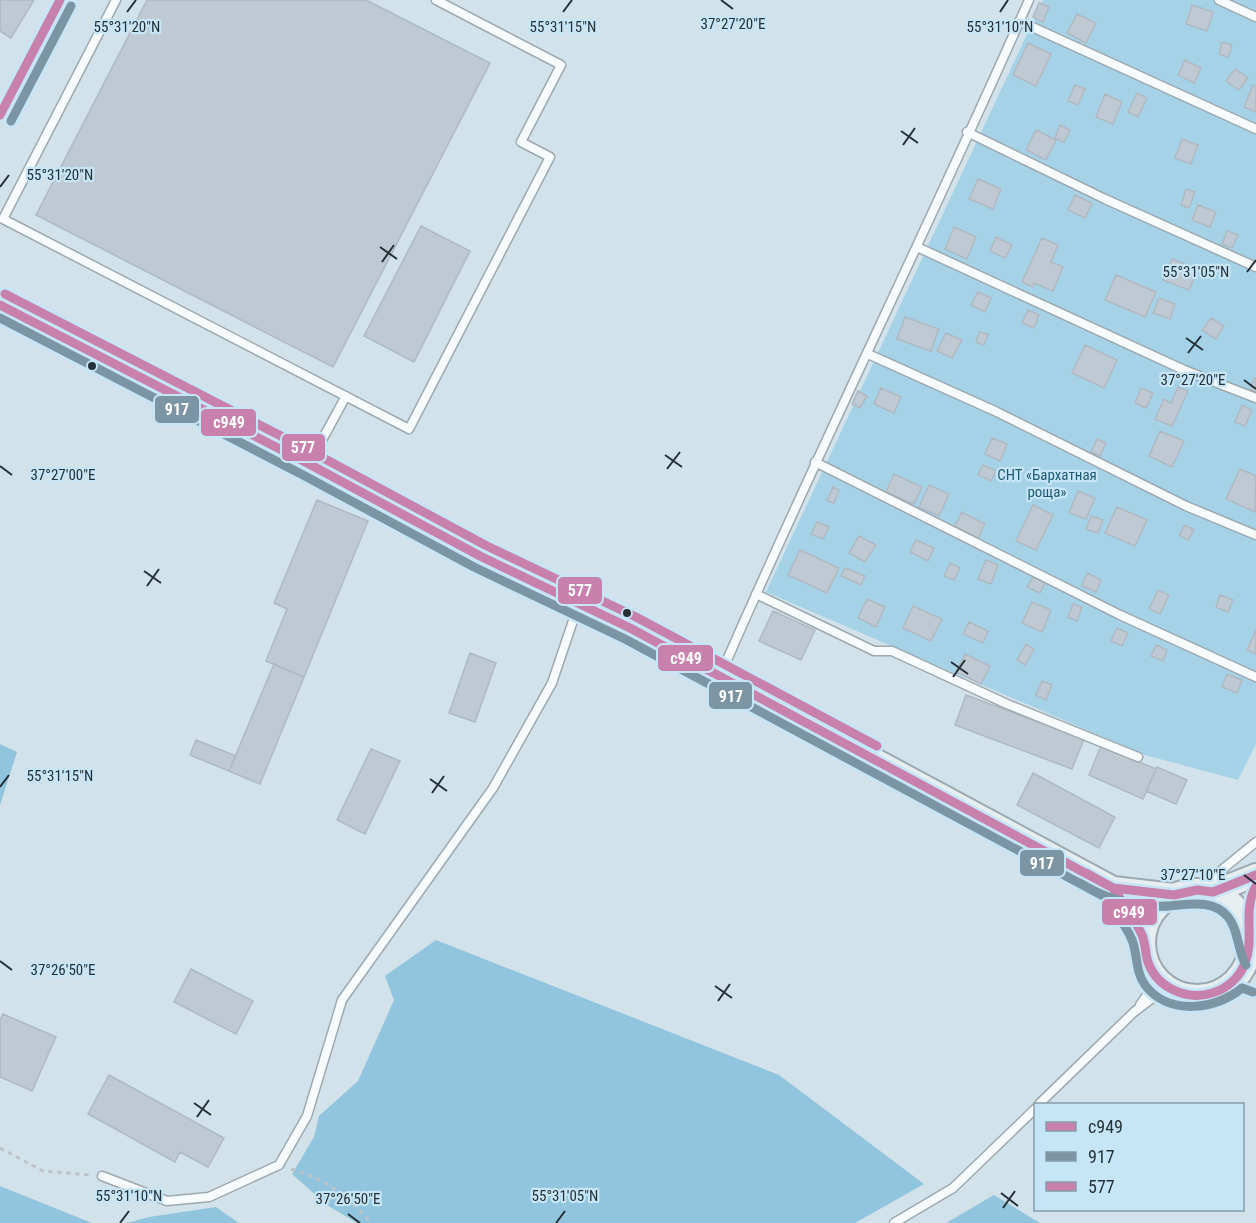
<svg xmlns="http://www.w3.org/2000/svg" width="1256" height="1223" font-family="'Roboto Condensed',sans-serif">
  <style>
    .green { fill: #a6d2e8 }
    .forest { fill: #91c4dd }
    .building { fill: #bfc9d3; stroke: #afb9c2; stroke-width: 1.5 }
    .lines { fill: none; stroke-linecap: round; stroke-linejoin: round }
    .lane-casing { stroke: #9ca9b0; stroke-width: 11 }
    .secondary-casing { stroke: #9ca9b0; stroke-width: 26 }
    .path { stroke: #bdc3c7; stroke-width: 3; stroke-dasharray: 4.5 4.5; stroke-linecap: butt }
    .lane { stroke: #f8fbfc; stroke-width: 8 }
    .secondary { stroke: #e7eeef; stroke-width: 22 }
    .bus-1-casing { stroke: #c6e5f6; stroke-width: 14 }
    .bus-2-casing { stroke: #c6e5f6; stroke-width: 14 }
    .bus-3-casing { stroke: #c6e5f6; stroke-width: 14 }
    .bus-1 { stroke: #c880ac; stroke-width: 9 }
    .bus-2 { stroke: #7b95a5; stroke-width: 9 }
    .bus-3 { stroke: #c880ac; stroke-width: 9 }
    .ticks { fill: none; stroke: #253138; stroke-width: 2 }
    .bus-dot { fill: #253138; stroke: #c6e5f6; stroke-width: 2 }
    .labels { text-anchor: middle; stroke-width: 4.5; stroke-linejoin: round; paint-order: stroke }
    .park-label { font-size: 15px; fill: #1d5b76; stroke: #c6e5f6 }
    .ticks-label { font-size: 15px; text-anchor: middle; fill: #253138; stroke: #c6e5f6; stroke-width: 4.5; stroke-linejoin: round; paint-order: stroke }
    .line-badge { stroke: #c6e5f6; stroke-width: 2 }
    .badge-label { font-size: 16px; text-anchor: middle; font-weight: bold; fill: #fff }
  </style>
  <rect width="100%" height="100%" fill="#d1e2eb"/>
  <path class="green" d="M1043 0H1256V744L1238 780 1145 755 766 592Z"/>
  <path class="forest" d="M0 744 17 752 0 805Z
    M436 940 779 1075 924 1184 855 1223H357L327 1205 292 1174 314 1137 319 1116 358 1081 394 1000 385 976Z
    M0 1186 92 1223H0Z
    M994 1195 1040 1223H945H946Z
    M216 1207 239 1223H127L149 1217Z"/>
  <path class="building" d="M0 0H34L11 38 0 31Z
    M147 0H366L490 63 333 367 36 215Z
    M1039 3 1049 7 1043 22 1033 17Z
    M1192 5 1213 12 1207 31 1186 24Z
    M1077 14 1096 23 1086 43 1067 33Z
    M1222 42 1232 45 1228 57 1219 54Z
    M1028 43 1051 54 1036 86 1013 75Z
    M1185 60 1201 68 1194 83 1178 75Z
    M1235 69 1248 78 1239 90 1226 81Z
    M1075 85 1085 89 1078 105 1068 101Z
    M1253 85 1256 87V112L1244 107Z
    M1137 93 1147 98 1138 117 1128 112Z
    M1105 94 1122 102 1113 124 1096 117Z
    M1060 125 1070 130 1064 142 1055 138Z
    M1036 130 1056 140 1046 160 1026 150Z
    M1182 139 1198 145 1191 164 1175 158Z
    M978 179 1001 189 993 209 969 199Z
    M1186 189 1195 192 1189 208 1181 205Z
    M1075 195 1092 203 1085 218 1068 210Z
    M1198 205 1216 212 1210 227 1192 220Z
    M421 226 470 251 414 362 364 336Z
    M954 227 976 237 967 259 945 249Z
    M1227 231 1238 235 1232 248 1222 244Z
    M996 237 1012 245 1005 258 990 251Z
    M1042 238 1058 245 1051 262 1063 267 1053 291 1034 283 1033 287 1022 282Z
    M1172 259 1198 269 1189 290 1163 280Z
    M1116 275 1156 292 1145 317 1105 300Z
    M978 292 991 298 985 312 971 305Z
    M1159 298 1175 304 1170 319 1153 313Z
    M1028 310 1039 315 1034 328 1022 323Z
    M905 317 939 329 931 351 897 339Z
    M1211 318 1224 326 1216 339 1202 330Z
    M979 332 988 334 984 345 976 342Z
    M946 333 962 340 952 358 937 351Z
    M1085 345 1117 360 1104 388 1072 373Z
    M1254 378 1256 379V392L1250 390Z
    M1178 387 1188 391 1172 426 1155 419 1164 399 1171 403Z
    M881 388 901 397 894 413 874 404Z
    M1141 388 1153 393 1146 408 1135 403Z
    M858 391 867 396 860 408 852 404Z
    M1242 405 1252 410 1245 426 1235 422Z
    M1160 431 1184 441 1172 467 1149 456Z
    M992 438 1007 444 1000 461 985 454Z
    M1097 439 1106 443 1100 456 1091 452Z
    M983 465 996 471 991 481 978 475Z
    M1240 469 1256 476 1255 512 1226 499Z
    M894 474 922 487 914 504 886 492Z
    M929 485 949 494 939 516 919 507Z
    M833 487 839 490 834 503 827 501Z
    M1078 491 1095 498 1086 519 1069 513Z
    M317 500 368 521 304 677 266 661 287 609 274 603Z
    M1033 505 1053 515 1036 550 1016 541Z
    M1117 507 1147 520 1135 546 1105 533Z
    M962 512 985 524 978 538 955 526Z
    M1091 516 1103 520 1098 533 1086 529Z
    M817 522 829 527 823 539 811 534Z
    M1185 525 1194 530 1188 540 1179 535Z
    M859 536 876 545 865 562 849 553Z
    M916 540 934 548 928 561 910 552Z
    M800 550 839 568 827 593 788 575Z
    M986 560 998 565 991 584 978 579Z
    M950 563 960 568 954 580 944 576Z
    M845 568 865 576 861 585 841 576Z
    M1087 573 1101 580 1096 592 1082 586Z
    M1033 577 1045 583 1040 593 1027 587Z
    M1158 590 1169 595 1160 614 1149 609Z
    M1220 595 1233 600 1228 612 1216 607Z
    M867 599 885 607 876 627 858 618Z
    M1032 602 1051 610 1042 632 1022 623Z
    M1073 604 1082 607 1077 621 1068 617Z
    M913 606 942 619 931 641 903 628Z
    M773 611 815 630 801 660 759 641Z
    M969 622 988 631 983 643 963 634Z
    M1117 628 1128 633 1122 646 1111 641Z
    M1256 630V654L1247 650Z
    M1026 644 1034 649 1025 665 1017 660Z
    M1156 645 1167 650 1163 661 1151 656Z
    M470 653 496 663 475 722 449 713Z
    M965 654 990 666 981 684 956 672Z
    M274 664 304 677 260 784 229 771Z
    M1227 674 1242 680 1237 693 1222 687Z
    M1042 681 1052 685 1046 700 1036 695Z
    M966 695 1084 739 1072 769 955 725Z
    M196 740 236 756 229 771 190 755Z
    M1101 746 1156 769 1143 799 1089 775Z
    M371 749 400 761 365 834 337 820Z
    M1157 767 1187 780 1176 804 1146 791Z
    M1033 773 1115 817 1099 848 1017 805Z
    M191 969 253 1001 236 1034 174 1002Z
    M3 1014 56 1037 32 1091 0 1077V1020Z
    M109 1075 224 1138 208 1167 180 1152 175 1162 88 1114Z"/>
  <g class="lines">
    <defs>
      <path id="lane" d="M116 0 3 219 409 429 550 157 521 142 561 65 436 0
        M1219 0 1256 17
        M1019 21 1256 129
        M0 115 60 0
        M967 132 1105 199 1256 267
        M917 247 1184 370 1256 398
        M868 354 997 412 1186 506 1256 535
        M815 462 1120 615 1256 677
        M309 464 346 396
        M756 594 874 651H892L1007 704 1138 757
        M720 676C819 448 929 227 1029 0
        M1197 890 1256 842
        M1140 1005 1157 980
        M1039 1104 1134 1012 1167 987
        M102 1176 167 1201 209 1197 279 1165 307 1116 342 1000 493 788 552 683 579 603
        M894 1223 953 1188 1036 1108"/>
      <path id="secondary" d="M0 305 309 464 480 556 630 628 1113 888 1144 937
        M1113 888 1174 895
        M1144 943a53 53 0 1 1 106 0a53 53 0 1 1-106 0Z
        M1213 892 1256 875"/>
    </defs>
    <use href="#lane" class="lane-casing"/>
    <use href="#secondary" class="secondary-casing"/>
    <path class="path" d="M0 1148 43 1171 91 1175
      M291 1169C331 1181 343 1194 372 1223"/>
    <use href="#lane" class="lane"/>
    <use href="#secondary" class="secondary"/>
    <defs>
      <path id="bus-1" d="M0 115 60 0
        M0 305 309 464 480 556 630 628 1113 888C1123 903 1135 919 1142 935 1146 944 1145 954 1148 962 1157 988 1187 1001 1212 993 1227 989 1240 977 1245 963 1255 937 1242 911 1256 886
        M1086 873 1113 888 1174 895 1197 890 1213 892 1256 875"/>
      <path id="bus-2" d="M11 121 71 6
        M0 318 303 475 474 567 625 639 1105 897C1114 911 1126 925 1132 940 1138 955 1135 971 1145 985 1168 1016 1216 1010 1242 988L1253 992
        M1080 883C1103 897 1123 903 1150 906 1176 909 1209 894 1228 917 1239 930 1237 950 1246 965"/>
      <path id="bus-3" d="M5 294 314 453 485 545 636 617 877 746"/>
    </defs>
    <use href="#bus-1" class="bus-1-casing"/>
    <use href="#bus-2" class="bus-2-casing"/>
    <use href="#bus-3" class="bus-3-casing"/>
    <use href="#bus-1" class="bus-1"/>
    <use href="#bus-2" class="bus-2"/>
    <use href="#bus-3" class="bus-3"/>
  </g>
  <path class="ticks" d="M721 0 733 9M127 12 136 0M563 12 572 0M1000 12 1008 0M901 131 918 143M903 145 915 128M0 187 9 175M380 247 397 259M382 262 394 245M1247 272 1256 260M1186 338 1203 350M1188 353 1201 336M1244 380 1256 389M665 455 682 467M0 466 12 475M667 469 680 452M144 571 161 583M147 586 159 569M951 662 968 674M953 677 965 660M430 779 447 791M0 787 9 775M432 793 444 776M1244 875 1256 884M0 961 12 970M715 986 732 998M718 1001 730 984M194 1103 211 1115M197 1117 209 1100M1001 1193 1018 1206M1003 1208 1015 1191M348 1214 360 1223M120 1223 129 1211M556 1223 565 1211"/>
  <g class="bus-dot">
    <circle cx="92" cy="366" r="5"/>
    <circle cx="627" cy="613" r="5"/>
  </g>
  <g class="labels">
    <g class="park-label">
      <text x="1047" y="480">СНТ «Бархатная<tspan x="1047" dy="17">роща»</tspan></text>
    </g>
  </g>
  <g class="ticks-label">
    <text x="733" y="29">37°27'20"E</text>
    <text x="127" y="32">55°31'20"N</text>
    <text x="563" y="32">55°31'15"N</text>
    <text x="1000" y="32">55°31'10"N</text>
    <text x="60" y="180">55°31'20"N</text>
    <text x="1196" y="277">55°31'05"N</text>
    <text x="1193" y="385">37°27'20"E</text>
    <text x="63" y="480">37°27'00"E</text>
    <text x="60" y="781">55°31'15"N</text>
    <text x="1193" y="880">37°27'10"E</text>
    <text x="63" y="975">37°26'50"E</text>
    <text x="129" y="1201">55°31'10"N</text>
    <text x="565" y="1201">55°31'05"N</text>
    <text x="348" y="1204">37°26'50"E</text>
  </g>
  <g class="line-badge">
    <rect x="154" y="395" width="46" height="29" rx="6" fill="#7b95a5"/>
    <rect x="200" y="408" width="57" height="29" rx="6" fill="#c880ac"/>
    <rect x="281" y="433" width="45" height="29" rx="6" fill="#c880ac"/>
    <rect x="557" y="576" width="46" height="29" rx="6" fill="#c880ac"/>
    <rect x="657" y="644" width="57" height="28" rx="6" fill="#c880ac"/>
    <rect x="708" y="681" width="45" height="29" rx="6" fill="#7b95a5"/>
    <rect x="1019" y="849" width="46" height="28" rx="6" fill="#7b95a5"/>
    <rect x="1101" y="898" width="57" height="28" rx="6" fill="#c880ac"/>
  </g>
  <g class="badge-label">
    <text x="177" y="415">917</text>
    <text x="229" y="428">с949</text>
    <text x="303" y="453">577</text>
    <text x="580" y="596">577</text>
    <text x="686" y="664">с949</text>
    <text x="731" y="702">917</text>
    <text x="1042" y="869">917</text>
    <text x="1129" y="918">с949</text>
  </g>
  <rect x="1034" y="1103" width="210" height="108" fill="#c6e5f6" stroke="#869daa" stroke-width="1.5"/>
  <rect x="1046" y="1122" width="30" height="9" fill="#c880ac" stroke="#869daa" stroke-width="1.5"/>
  <text x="1088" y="1133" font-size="18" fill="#253138">с949</text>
  <rect x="1046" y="1152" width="30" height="9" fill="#7b95a5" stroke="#869daa" stroke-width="1.5"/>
  <text x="1088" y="1163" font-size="18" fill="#253138">917</text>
  <rect x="1046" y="1182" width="30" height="9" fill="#c880ac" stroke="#869daa" stroke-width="1.5"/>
  <text x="1088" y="1193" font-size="18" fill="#253138">577</text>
</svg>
